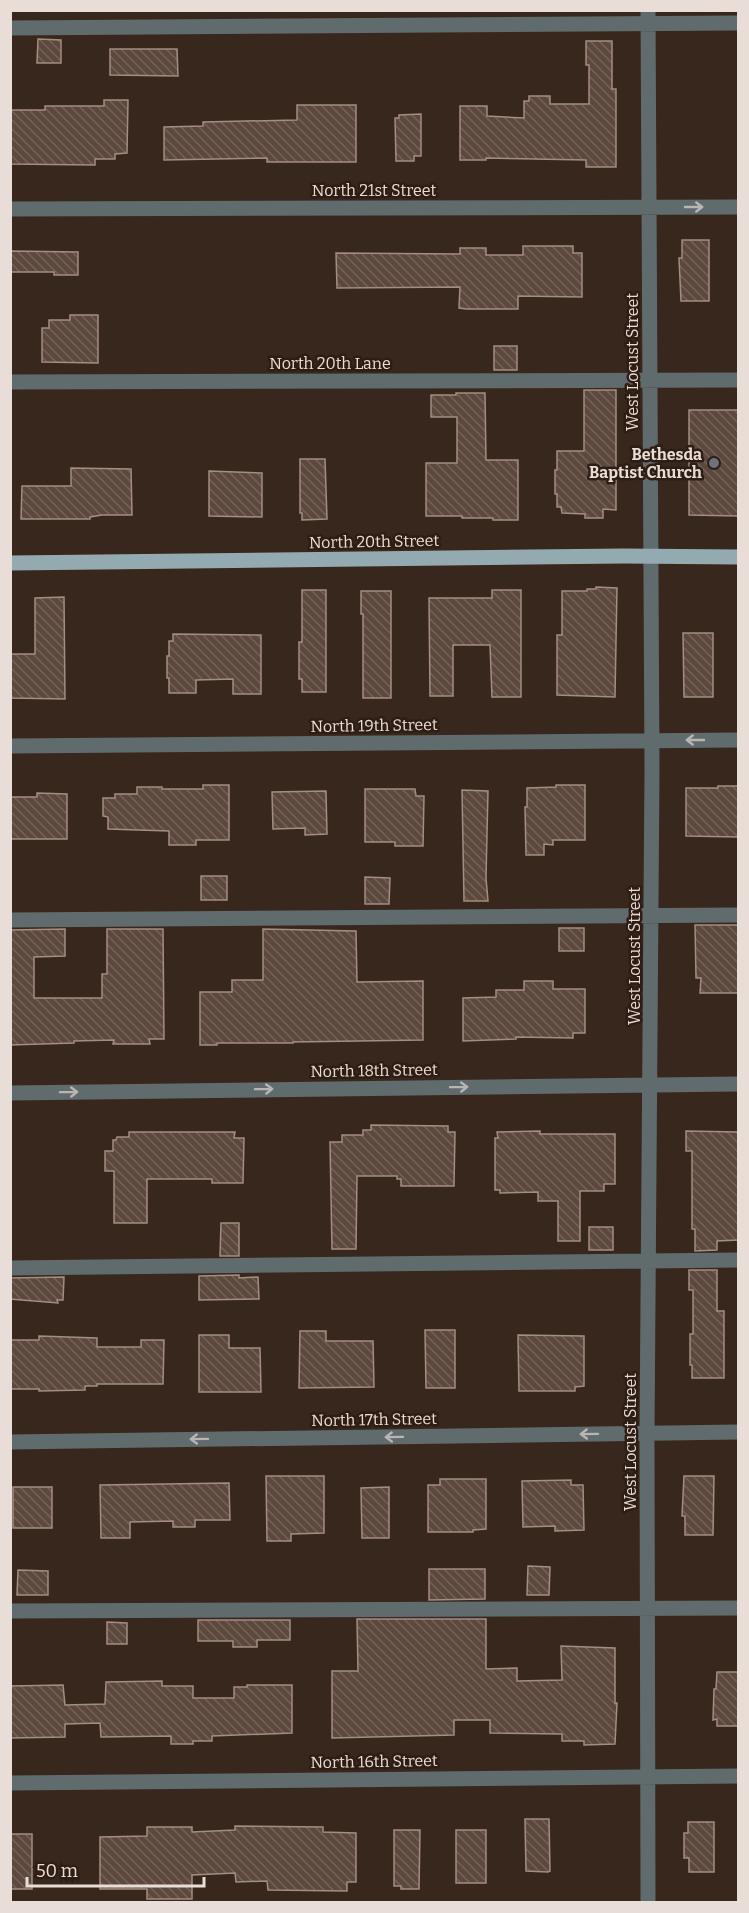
<svg xmlns="http://www.w3.org/2000/svg" width="749" height="1913" font-family="Bitter,serif">
  <style>
    .building { fill: url(#building-back-hatch); stroke: #a48d82; stroke-width: 1.5 }
    .lines { fill: none; stroke-linecap: round; stroke-linejoin: round }
    .minor { stroke: #606b6e; stroke-width: 15 }
    .major { stroke: #93abb0; stroke-width: 15 }
    .oneway { stroke: #b9b5b2 }
    .worship-dot { fill: #6b7280; stroke: #2e1d13; stroke-width: 2 }
    .labels { text-anchor: middle; stroke-width: 5; stroke-linejoin: round; paint-order: stroke }
    .street-label { font-size: 16px; fill: #e9ddd7; stroke: #2e1d13 }
    .poi-label { font-size: 16px; font-weight: bold; fill: #e9ddd7; stroke: #2e1d13; text-anchor: end }
  </style>
  <defs>
    <pattern id="building-back-hatch" width="6" height="6" patternUnits="userSpaceOnUse" patternTransform="scale(1.5)"><rect width="6" height="6" fill="#5c483d"/><path d="M-1 5l2 2M0 0l6 6M5-1l2 2" fill="none" stroke="#736258"/></pattern>
  </defs>
  <rect width="100%" height="100%" fill="#38271d"/>
  <path class="building" d="M38 39 61 40V63H37Z
    M586 41H612V89H616V167H586V160L486 158V160H460V106H487V116L524 118V101H529V96H550V104H589V65H586Z
    M110 49H177L178 76 110 75Z
    M104 100H128L127 153 115 154V159H95V165L10 164V110H45V106H104Z
    M297 105H356V162H267V158L164 160V127L203 126V122L297 120Z
    M421 114V156H414V161H396L395 118H399V115Z
    M682 240H709V301H681L679 258H682Z
    M523 246H573V253H582V297L518 296V309H467L459 308 460 287 337 288 336 253 460 254V248H486V255H523Z
    M10 251 78 252V275H54V272H10Z
    M70 315H98V363L42 362V328H49V320H70Z
    M494 346H517V370H494Z
    M584 390H616V510L603 509V518H585V514L562 513 561 507H557V494H555V470H557V451H584Z
    M456 393H485L486 460H518V520H493V518H462V516H426V463H457V417H431V395H456Z
    M689 410H738V516L689 515Z
    M300 459H325L327 519 302 520V513H300Z
    M71 468 131 469 132 515H102L90 517V519H21L22 486H71Z
    M209 471 262 473V517L209 516Z
    M596 587 617 588 615 697 557 695V635H562V591H587V589H596Z
    M302 590H326V692H302V679H299V642H302Z
    M492 590H521V697H492L490 645H453V696H430L429 598H492Z
    M361 591H391V698H363V614H361Z
    M64 597 65 699 10 698V654H35V598Z
    M683 633H713V697H684Z
    M173 634 261 635V694H233V679L196 680V693H169V678H167V656H169V641H173Z
    M203 785H229V840H196V845H169V831L108 829V817L103 816V798H115V794H137V787H162V789H203Z
    M556 785H585V840H553V845L544 844V855H526L525 807H527V788L556 787Z
    M718 786H738V837L686 836V788H718Z
    M365 789H415L416 796H424L423 846H395V842H365Z
    M462 790 488 791 486 878 488 901H464Z
    M326 791 327 834 305 835V828L273 829 272 792Z
    M37 793 67 794V839H10V797H37Z
    M201 876H227V900H201Z
    M365 877 390 878 389 904H365Z
    M695 925H738V993H700L701 978H696Z
    M559 928H584V951H559Z
    M65 929V956L34 957V998H102V974H107V929H163L164 1039H149L150 1044H113L114 1040 74 1041V1043L10 1045V930Z
    M263 929 356 931 357 982 423 981V1040L293 1042V1043H217V1045H200V992H232V980H263Z
    M524 981H553V989H585V1033H573V1038L516 1037V1039L463 1041V998L496 997V990H524Z
    M371 1125 448 1126V1132H455L454 1186H401V1179H397V1176H357L356 1249H332L330 1142H342V1135H363V1130H371Z
    M540 1131V1134H615V1184H604V1191H580V1241H558V1201H538V1192L500 1193V1190H495V1138H498L497 1132Z
    M686 1131 738 1132V1240L717 1241V1250L695 1251V1229H692V1151H686Z
    M129 1132H235L234 1138H244L243 1183H212V1179H147V1223H114V1171H105V1151H113V1140H116L117 1137H129Z
    M221 1223H239V1256H220Z
    M589 1227H613V1250H589Z
    M689 1270H717V1311H724V1378H692V1365H690V1334H693V1290H689Z
    M239 1275V1278L258 1277 259 1299 199 1300V1276Z
    M64 1277 63 1300H57L58 1303 10 1299V1278Z
    M425 1330H455V1388H426Z
    M300 1331H326V1341H373L374 1387 299 1388Z
    M199 1335H229V1348H260L261 1392H199Z
    M518 1335 584 1336V1386L575 1387V1391H519Z
    M39 1336 97 1338V1347H141V1340H164L163 1384H97V1386H85V1390L39 1391V1389H10V1340H39Z
    M266 1476H324V1533L291 1534V1541H267Z
    M684 1476H714L713 1535H685V1516H682Z
    M440 1479H486V1529L473 1530V1532H428V1485H440Z
    M571 1480V1485H583L584 1530 555 1531V1526L523 1527 522 1481Z
    M229 1483 230 1520H195V1527H173V1521L130 1522V1538H101L100 1485Z
    M13 1487H52V1528H13Z
    M389 1487V1538H362L361 1488Z
    M528 1566 550 1567 549 1595H527Z
    M429 1569H485V1599L429 1600Z
    M18 1570 48 1571V1595H17Z
    M357 1619H486V1669L517 1668V1681L562 1680 561 1646 615 1648V1703H617L615 1744 584 1745V1741H562V1734L490 1733V1720H454V1735L332 1738V1671H358Z
    M198 1620H290V1640H257V1647H233V1641H198Z
    M107 1622 127 1623V1644H107Z
    M717 1672H738V1726H717V1719L713 1720 714 1689H716Z
    M162 1681V1686H193V1698H234V1687H247V1685H292V1733L212 1736V1741H193V1744H171V1736L101 1737 100 1723 65 1724V1737L10 1738V1686L63 1685 65 1705 105 1704 106 1682Z
    M525 1819H549L550 1871 548 1872 526 1871Z
    M688 1822H714V1872H689V1858H684V1833H688Z
    M235 1826 323 1827V1832L356 1833V1882H347V1891L268 1890 267 1881 236 1882 235 1873 192 1875V1899H147V1889H100V1837L147 1836V1827H192V1832L235 1830Z
    M394 1830H420L419 1889H401V1886H394Z
    M456 1830H486V1883H456Z
    M10 1834H32V1889H10Z"/>
  <g class="lines">
    <path class="minor" d="M648 10 652 769 647 1434 648 1902
      M10 28 738 23
      M10 209 738 207
      M10 382 738 380
      M10 746 738 740
      M10 920 738 915
      M10 1093 738 1084
      M10 1268 738 1260
      M10 1442 738 1432
      M10 1611 738 1608
      M10 1783 738 1776"/>
    <path class="major" d="M10 563 624 556 738 557"/>
  </g>
  <defs><path id="oneway-shaft" d="M-6 0H5M1.5-3L5.5 0L1.5 3" fill="none" stroke-width="1.6" stroke-linecap="round" stroke-linejoin="round" transform="scale(1.5)"/></defs>
  <g class="oneway">
    <use href="#oneway-shaft" transform="translate(694 207)"/>
    <use href="#oneway-shaft" transform="translate(695 740) rotate(180)"/>
    <use href="#oneway-shaft" transform="translate(459 1087) rotate(-1)"/>
    <use href="#oneway-shaft" transform="translate(264 1089) rotate(-1)"/>
    <use href="#oneway-shaft" transform="translate(69 1092) rotate(-1)"/>
    <use href="#oneway-shaft" transform="translate(589 1434) rotate(179)"/>
    <use href="#oneway-shaft" transform="translate(394 1437) rotate(179)"/>
    <use href="#oneway-shaft" transform="translate(199 1439) rotate(179)"/>
  </g>
  <circle class="worship-dot" cx="714" cy="463" r="6"/>
  <g class="labels">
    <g class="street-label">
      <text x="374" y="196">North 21st Street</text>
      <text transform="translate(632 362) rotate(-90)" y="6">West Locust Street</text>
      <text x="330" y="369">North 20th Lane</text>
      <text transform="translate(374 541) rotate(-1)" y="6">North 20th Street</text>
      <text transform="translate(374 725) rotate(-1)" y="6">North 19th Street</text>
      <text transform="translate(634 956) rotate(-90)" y="6">West Locust Street</text>
      <text transform="translate(374 1070) rotate(-1)" y="6">North 18th Street</text>
      <text transform="translate(374 1419) rotate(-1)" y="6">North 17th Street</text>
      <text transform="translate(630 1442) rotate(-90)" y="6">West Locust Street</text>
      <text transform="translate(374 1761) rotate(-1)" y="6">North 16th Street</text>
    </g>
    <g class="poi-label">
      <text x="702" y="460">Bethesda<tspan x="702" dy="18">Baptist Church</tspan></text>
    </g>
  </g>
  <rect width="749" height="1913" fill="none" stroke="#e9ddd7" stroke-width="24"/>
  <path d="M27 1877v9h177v-9" fill="none" stroke="#e9ddd7" stroke-width="3"/>
  <text x="36" y="1877" font-size="18" fill="#e9ddd7" stroke="#2e1d13" stroke-width="4.5" paint-order="stroke">50 m</text>
</svg>
